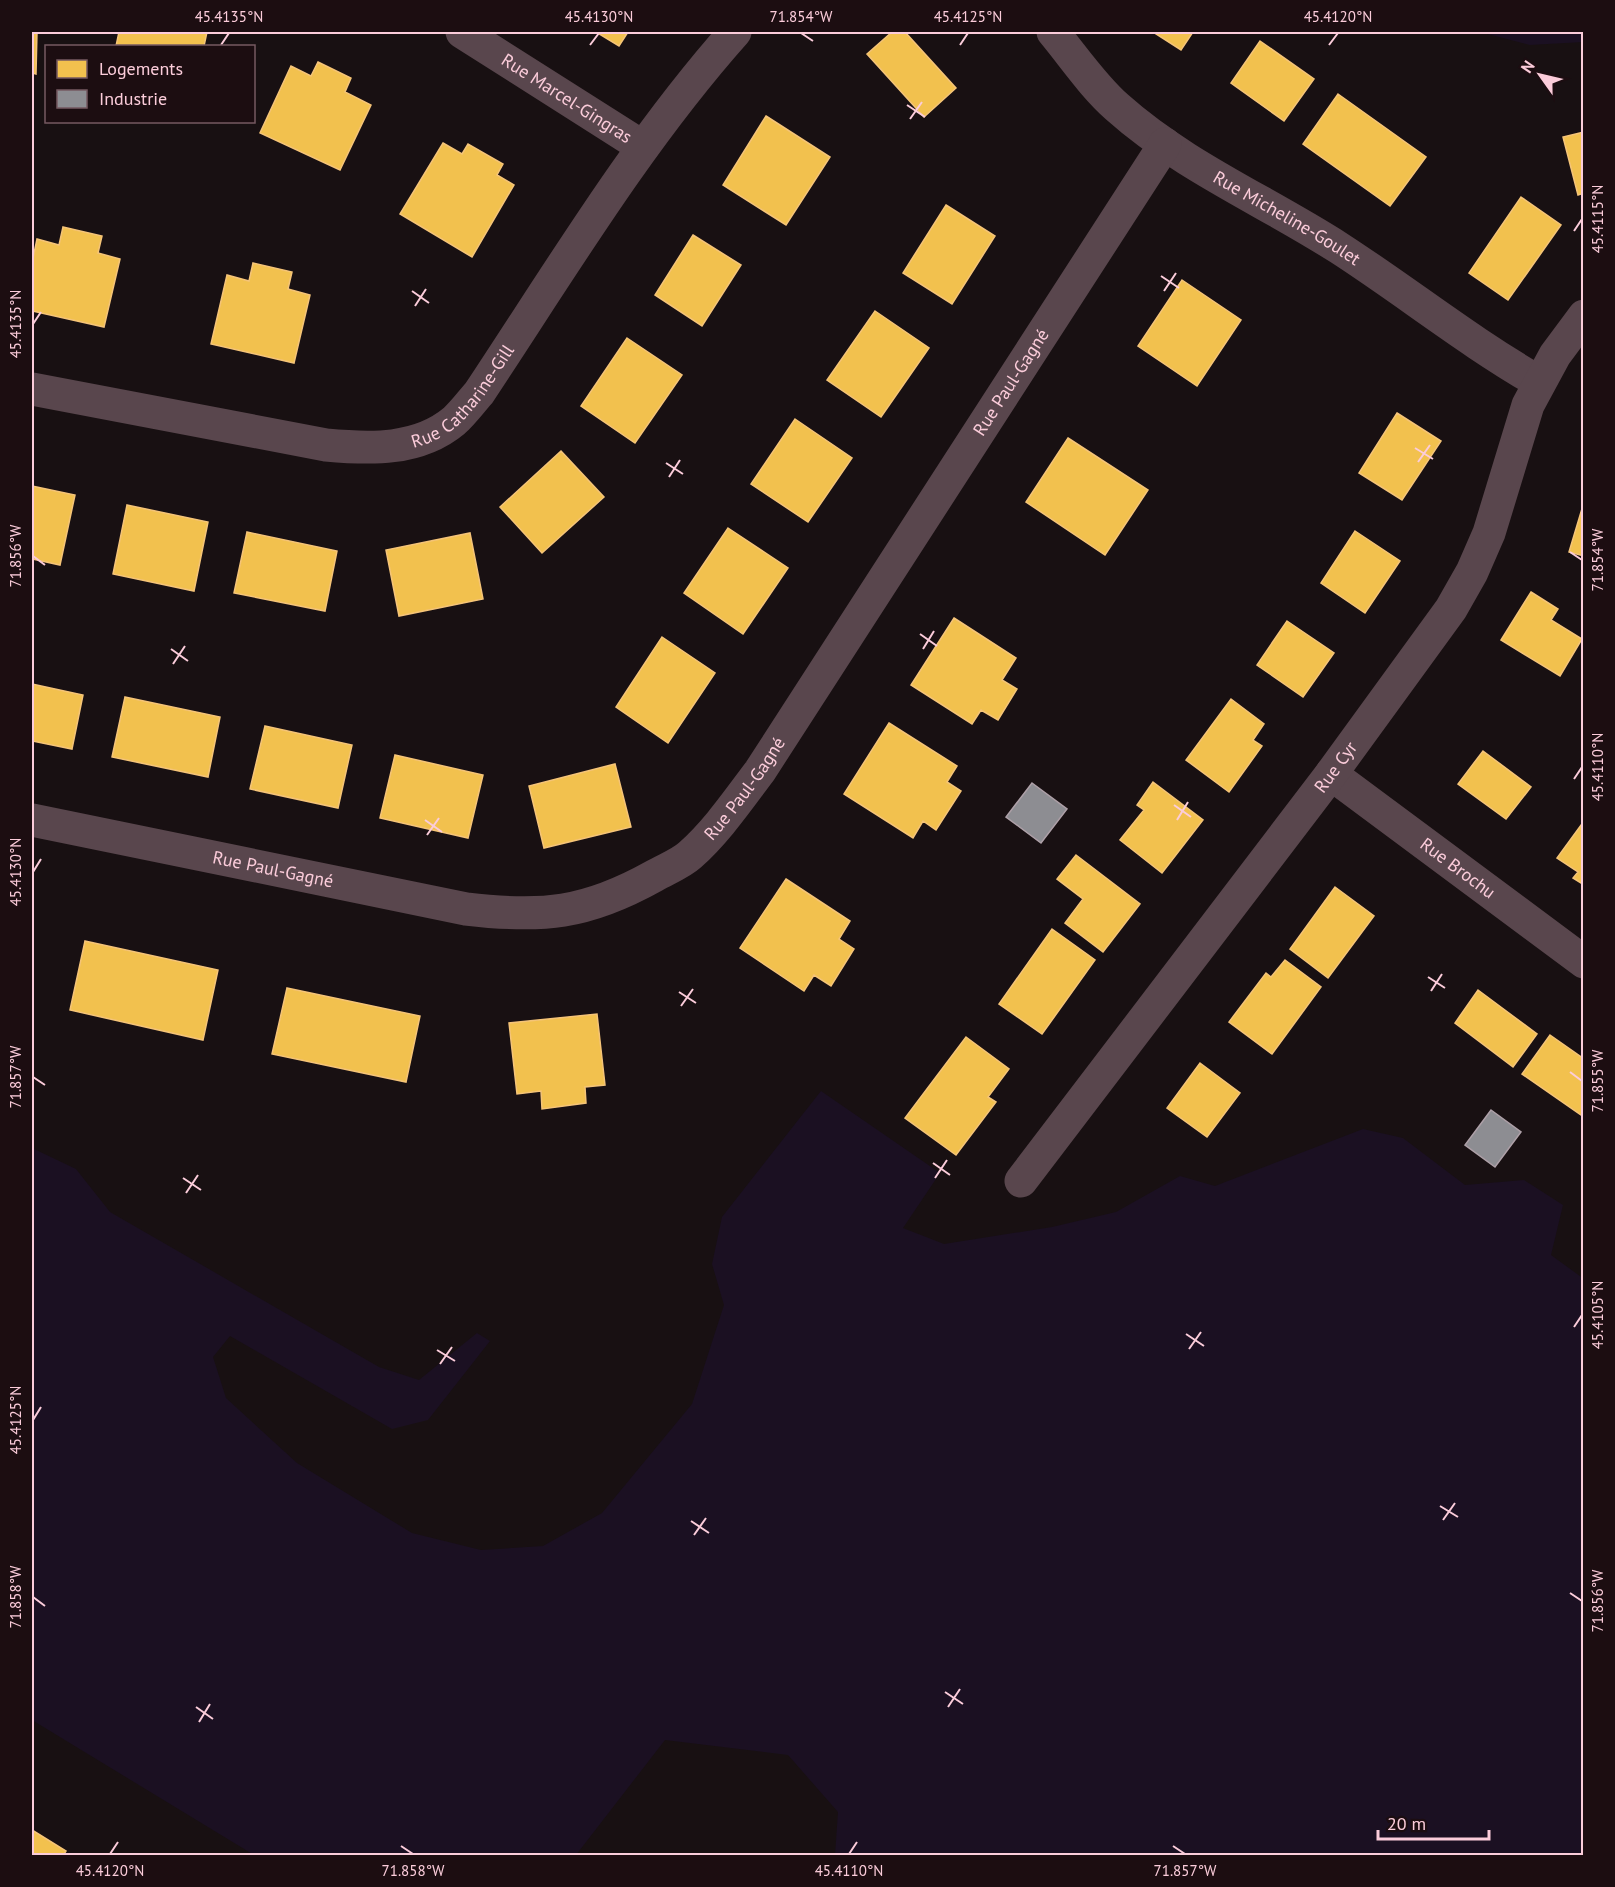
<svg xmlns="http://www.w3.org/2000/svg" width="1615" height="1887" font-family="'PT Sans',sans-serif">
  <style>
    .green { fill: #1b1022 }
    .homes { fill: #f2c14e; stroke: #f5c478; stroke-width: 1.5 }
    .industry { fill: #8d8d92; stroke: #aea0a8; stroke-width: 1.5 }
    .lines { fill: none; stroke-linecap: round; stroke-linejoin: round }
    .street { stroke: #59464d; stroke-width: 33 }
    .ticks { fill: none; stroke: #fbccda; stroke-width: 2 }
    .labels { text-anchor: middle; stroke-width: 6; stroke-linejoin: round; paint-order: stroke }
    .street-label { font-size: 18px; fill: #fbccda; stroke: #1c0d11 }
    .neatline { fill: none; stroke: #fbccda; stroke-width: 2 }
    .ticks-label { font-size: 15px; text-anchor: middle; fill: #fbccda }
  </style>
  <rect width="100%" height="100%" fill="#181012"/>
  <path class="green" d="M1480 32H1583V42L1530 45Z
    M821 1091 940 1173 903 1228 944 1244 1052 1227 1116 1212 1180 1176 1215 1186 1363 1129 1403 1138 1465 1185 1524 1180 1563 1205 1551 1255 1584 1279 1583 1855H835L838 1812 788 1755 665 1740 576 1855H254L32 1720V1148L76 1169 110 1212 379 1367 419 1380 477 1333 490 1341 428 1420 392 1429 230 1336 213 1357 226 1398 297 1463 412 1533 481 1550 543 1546 602 1513 692 1404 724 1305 712 1264 722 1217Z"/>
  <path class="homes" d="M32 32H37L36 74 32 73Z
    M119 32H207L204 46H116Z
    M596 32H628L619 46Z
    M892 32H905L956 88 924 117 867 54Z
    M1153 32H1193L1181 50Z
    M1260 41 1314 79 1284 121 1231 83Z
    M318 62 351 78 345 92 371 105 340 170 260 133 291 66 311 76Z
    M1338 94 1426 157 1390 206 1303 144Z
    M766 116 830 157 786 225 723 185Z
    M1584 132V193L1578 195 1563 137Z
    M443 143 462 154 468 144 503 164 497 175 514 185 472 257 400 214Z
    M1521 197 1561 225 1508 300 1469 273Z
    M946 205 995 236 952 304 903 273Z
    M63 227 102 236 98 253 120 259 104 327 32 311V263L37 239 59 245Z
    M693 235 741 265 702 326 655 295Z
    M253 263 292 272 288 289 310 295 294 363 211 344 227 275 249 281Z
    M1182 280 1241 320 1197 386 1138 346Z
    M875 311 929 348 881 417 827 380Z
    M627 338 682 375 635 443 581 406Z
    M1397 413 1441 441 1402 500 1359 473Z
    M795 419 852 458 808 522 751 484Z
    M1068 438 1148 490 1105 555 1026 502Z
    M561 451 604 497 542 553 500 507Z
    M32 486 75 495 60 565 32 559Z
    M1584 502V556L1569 552Z
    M127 505 208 522 194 591 113 574Z
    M728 528 788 568 743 634 684 593Z
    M1355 531 1400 561 1365 613 1321 583Z
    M247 532 337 551 325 611 234 593Z
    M470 533 483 599 399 616 386 550Z
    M1531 592 1558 609 1551 620 1582 639 1560 676 1501 640Z
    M954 618 1016 658 1002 680 1017 689 998 720 981 710 972 724 911 685Z
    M1287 621 1334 653 1303 697 1257 665Z
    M662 637 715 673 668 743 616 707Z
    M32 684 83 695 72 749 32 741Z
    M125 697 220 717 208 777 112 757Z
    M1231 699 1264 724 1253 740 1262 746 1229 792 1186 760Z
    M889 723 957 766 947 782 961 791 936 830 923 821 913 838 844 794Z
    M265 726 352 745 338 808 250 789Z
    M1483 751 1531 787 1506 819 1458 784Z
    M395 755 483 775 468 838 380 818Z
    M615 764 631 827 544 848 529 786Z
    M1153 782 1203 820 1162 873 1120 840 1144 810 1137 805Z
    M1584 821V885L1573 878 1578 872 1557 858Z
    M1076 855 1140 904 1103 952 1065 923 1083 899 1057 879Z
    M786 879 850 921 839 939 854 949 831 986 814 975 804 991 740 948Z
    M1335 887 1374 916 1328 978 1290 949Z
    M1052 929 1095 960 1042 1034 999 1004Z
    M85 941 218 970 203 1040 70 1010Z
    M1285 960 1321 987 1272 1054 1229 1022 1266 973 1271 977Z
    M287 988 420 1016 406 1082 272 1054Z
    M1478 990 1537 1034 1513 1067 1455 1023Z
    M597 1014 605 1085 585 1087 586 1103 542 1109 541 1091 517 1094 509 1023Z
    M1550 1035 1584 1059V1117L1522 1074Z
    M966 1037 1009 1069 988 1097 996 1102 956 1155 905 1118Z
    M1200 1063 1240 1093 1207 1137 1167 1108Z
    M32 1830 66 1851 63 1856H32Z"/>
  <path class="industry" d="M1032 783 1067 809 1041 843 1006 817Z
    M1491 1110 1521 1132 1495 1167 1465 1145Z"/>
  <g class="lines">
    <g class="street">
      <path id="s1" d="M462 32 643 147"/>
      <path id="s2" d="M1053 32C1073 56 1093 86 1117 107 1183 166 1266 201 1339 248 1407 292 1469 342 1539 382"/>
      <path id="s3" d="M32 389 326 445C370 449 418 451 454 421 463 413 471 402 479 393 560 271 637 142 735 32"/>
      <path id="s4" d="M1331 774 1584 962"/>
      <path id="s5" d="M32 820 466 909C542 918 586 914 654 876 666 869 680 864 690 855 717 831 738 800 760 771L1165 144"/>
      <path id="s6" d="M1021 1181 1331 774 1451 609 1472 572 1489 533 1528 405 1555 355 1584 316"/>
    </g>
  </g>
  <path class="ticks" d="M801 33 813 41M221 45 229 33M590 45 599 33M960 45 968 33M1329 45 1338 33M907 105 925 117M910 119 922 102M1574 231 1582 219M1161 276 1179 288M412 291 429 303M1164 291 1176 273M415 306 426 289M33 324 41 312M1415 448 1433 459M1418 462 1430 445M666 463 683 474M669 477 680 460M1570 552 1582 560M33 556 45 565M920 634 937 646M171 649 188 661M923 649 934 631M173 664 185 646M1574 779 1582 767M1174 805 1191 817M425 820 442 832M1177 820 1188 802M427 835 439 818M33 872 41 859M1428 977 1445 988M1431 991 1442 974M679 992 696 1003M681 1006 693 989M1570 1072 1582 1081M33 1077 45 1085M933 1163 950 1175M183 1178 201 1190M935 1178 947 1160M186 1193 198 1175M1574 1327 1582 1315M1186 1334 1204 1346M1189 1349 1201 1332M437 1350 455 1361M440 1364 452 1347M33 1420 41 1407M1440 1506 1458 1517M1443 1520 1455 1503M691 1521 709 1533M694 1535 706 1518M1570 1593 1582 1601M33 1597 45 1606M945 1692 963 1704M196 1707 213 1719M948 1707 960 1689M199 1722 210 1704M401 1846 413 1854M1173 1846 1185 1854M110 1854 118 1842M849 1854 857 1842"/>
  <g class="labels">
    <g class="street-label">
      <text dy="6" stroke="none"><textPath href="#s1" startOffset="124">Rue Marcel-Gingras</textPath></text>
      <text dy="6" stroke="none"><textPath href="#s2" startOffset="302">Rue Micheline-Goulet</textPath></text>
      <text dy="6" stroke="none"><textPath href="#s5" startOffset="1252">Rue Paul-Gagné</textPath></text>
      <text dy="6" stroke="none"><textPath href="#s3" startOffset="456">Rue Catharine-Gill</textPath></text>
      <text dy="6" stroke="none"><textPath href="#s6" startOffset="520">Rue Cyr</textPath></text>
      <text dy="6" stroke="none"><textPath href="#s5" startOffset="766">Rue Paul-Gagné</textPath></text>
      <text dy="6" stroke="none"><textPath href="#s4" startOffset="158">Rue Brochu</textPath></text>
      <text dy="6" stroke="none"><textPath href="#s5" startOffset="246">Rue Paul-Gagné</textPath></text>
    </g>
  </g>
  <rect width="1615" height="1887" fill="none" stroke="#1c0d11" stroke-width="66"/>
  <rect x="45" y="45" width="210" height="78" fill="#1c0d11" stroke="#755961" stroke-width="1.5"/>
  <rect x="57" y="60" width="30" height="18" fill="#f2c14e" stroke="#755961" stroke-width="1.5"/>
  <text x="99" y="75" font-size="18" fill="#fbccda">Logements</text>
  <rect x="57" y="90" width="30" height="18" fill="#8d8d92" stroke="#755961" stroke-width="1.5"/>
  <text x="99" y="105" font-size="18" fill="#fbccda">Industrie</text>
  <g transform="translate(1540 75) rotate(304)" stroke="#1c0d11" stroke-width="4.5" paint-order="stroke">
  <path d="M0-4.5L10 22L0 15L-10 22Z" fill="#fbccda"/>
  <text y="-9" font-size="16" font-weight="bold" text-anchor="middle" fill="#fbccda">N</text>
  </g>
  <path d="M1378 1830v9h111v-9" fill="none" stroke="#fbccda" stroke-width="3"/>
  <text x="1387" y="1830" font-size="18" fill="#fbccda" stroke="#1c0d11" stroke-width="4.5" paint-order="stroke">20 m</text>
  <rect x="33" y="33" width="1549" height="1821" class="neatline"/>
  <g class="ticks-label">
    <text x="229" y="22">45.4135°N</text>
    <text x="599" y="22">45.4130°N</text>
    <text x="801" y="22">71.854°W</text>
    <text x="968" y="22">45.4125°N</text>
    <text x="1338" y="22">45.4120°N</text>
    <text transform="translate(1598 219) rotate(-90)" y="5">45.4115°N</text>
    <text transform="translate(16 324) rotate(-90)" y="5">45.4135°N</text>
    <text transform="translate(16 556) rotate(-90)" y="5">71.856°W</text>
    <text transform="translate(1598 560) rotate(-90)" y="5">71.854°W</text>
    <text transform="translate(1598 767) rotate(-90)" y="5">45.4110°N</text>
    <text transform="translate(16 872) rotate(-90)" y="5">45.4130°N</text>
    <text transform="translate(16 1077) rotate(-90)" y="5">71.857°W</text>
    <text transform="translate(1598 1081) rotate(-90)" y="5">71.855°W</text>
    <text transform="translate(1598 1315) rotate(-90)" y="5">45.4105°N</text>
    <text transform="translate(16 1420) rotate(-90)" y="5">45.4125°N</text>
    <text transform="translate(16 1597) rotate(-90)" y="5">71.858°W</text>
    <text transform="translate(1598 1601) rotate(-90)" y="5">71.856°W</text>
    <text x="110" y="1876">45.4120°N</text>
    <text x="413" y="1876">71.858°W</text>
    <text x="849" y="1876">45.4110°N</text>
    <text x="1185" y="1876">71.857°W</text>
  </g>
</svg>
